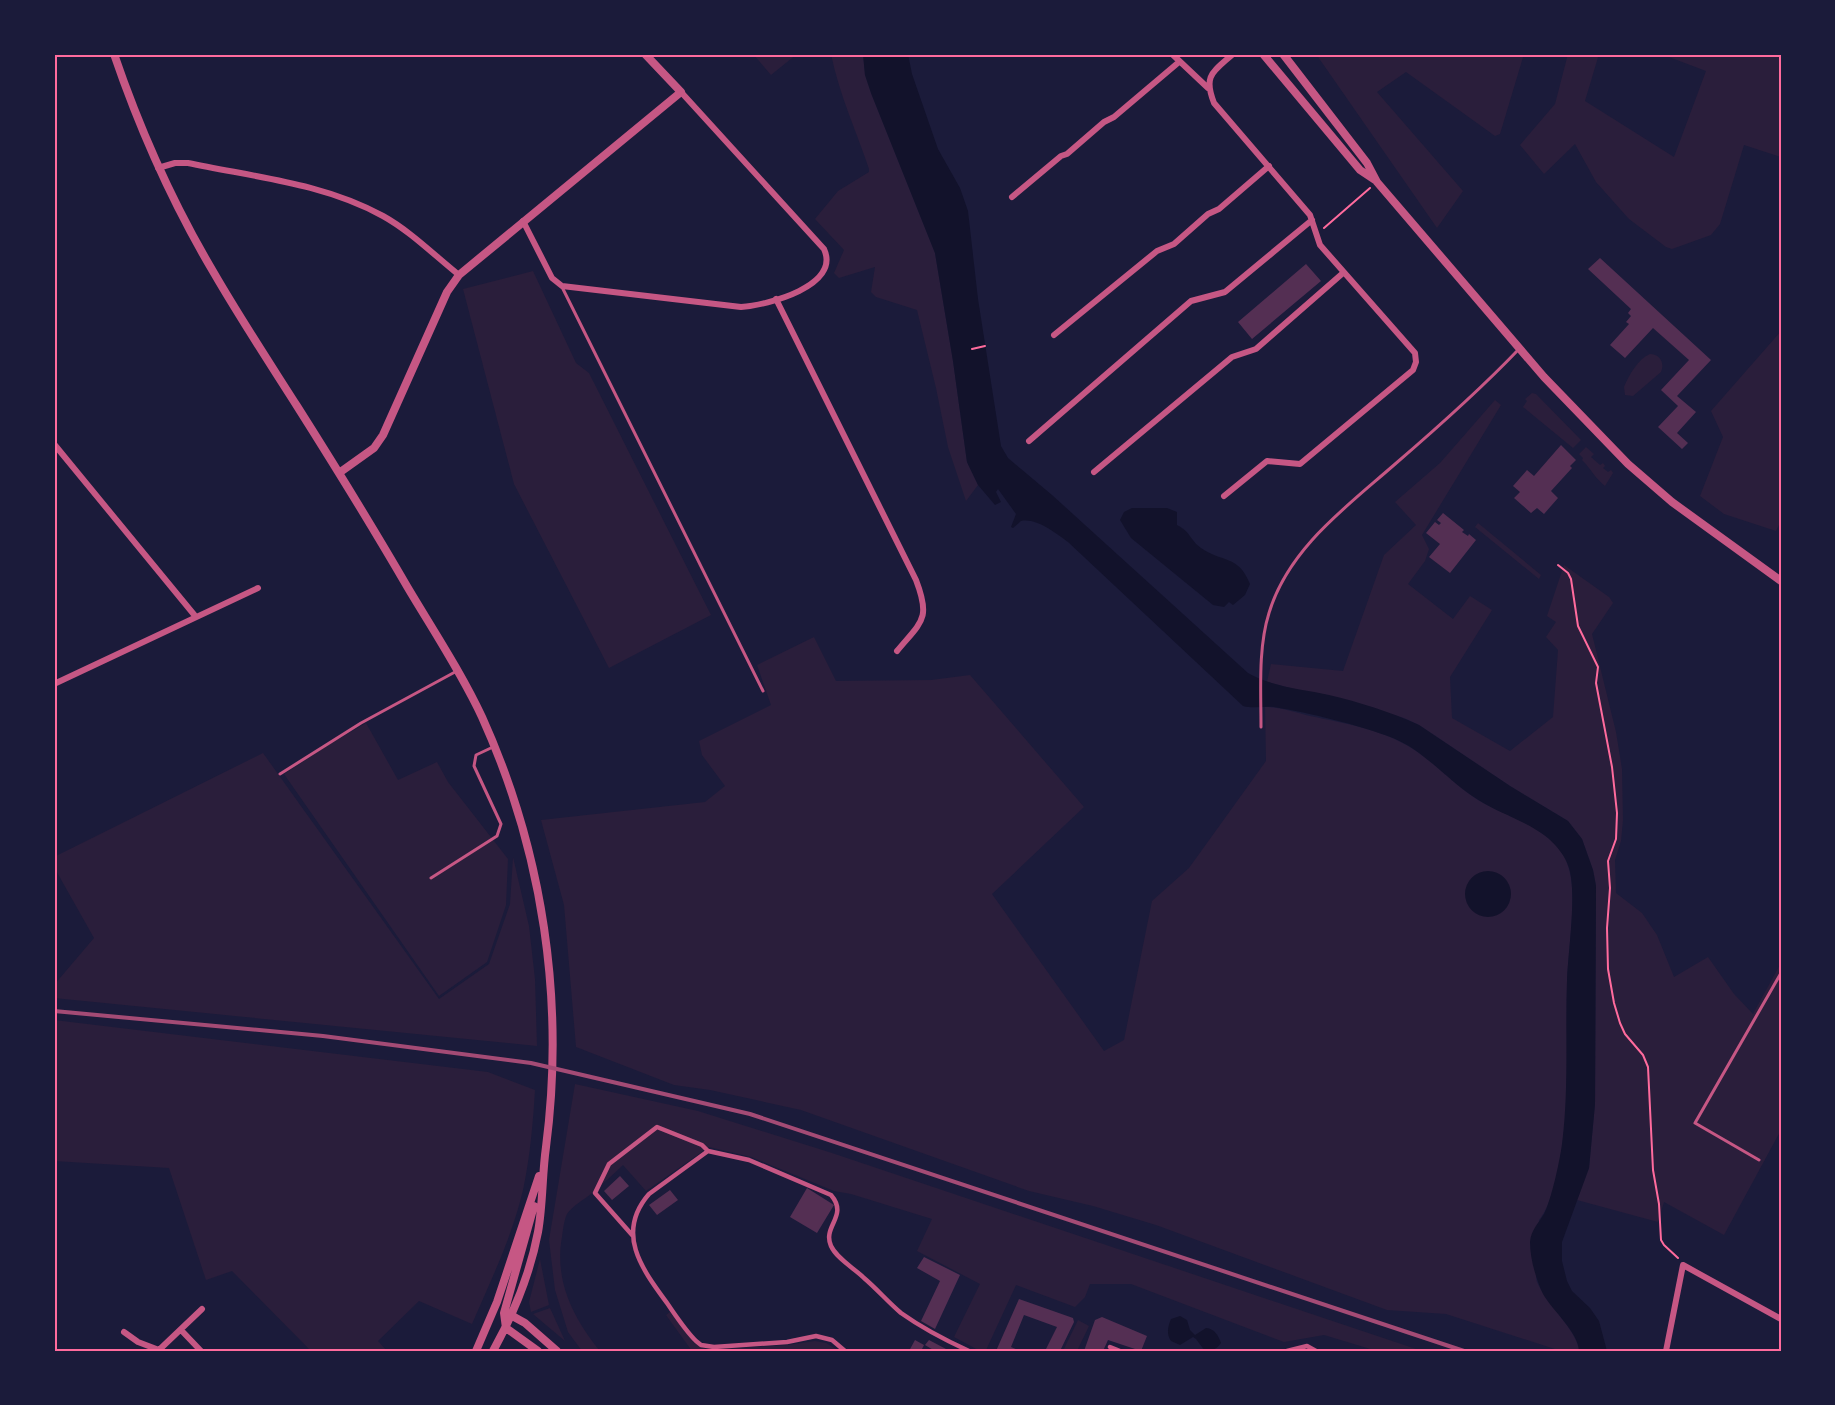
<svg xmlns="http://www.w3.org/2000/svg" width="1835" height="1405" font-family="'Space Grotesk',sans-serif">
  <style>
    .green { fill: #2a1e3b }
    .water { fill: #12122b }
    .building { fill: #542f53 }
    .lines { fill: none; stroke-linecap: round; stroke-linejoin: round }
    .path { stroke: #ff6b9d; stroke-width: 2 }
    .service { stroke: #c65784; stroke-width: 3 }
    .pedestrian { stroke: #c65784; stroke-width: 4.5 }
    .minor { stroke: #c65784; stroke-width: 6 }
    .tertiary { stroke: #c65784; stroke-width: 8 }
    .rail { stroke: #a44b75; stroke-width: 4 }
    .neatline { fill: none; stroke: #ff6b9d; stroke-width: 2 }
  </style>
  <rect width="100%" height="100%" fill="#1b1b3a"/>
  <path class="green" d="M753 54H797L771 75Z
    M831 54H863L865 75 871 93 935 253 953 361 967 462 978 485 966 501 948 447 936 388 917 310 876 297 871 292 875 267 839 278 834 273 844 250 815 219 838 191 869 172V169C856 130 839 94 831 54Z
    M1316 54H1524L1500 134 1495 136 1406 72 1377 92 1463 191 1437 228Z
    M1568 54H1599L1585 101 1674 157 1706 71 1661 54H1781V157L1744 145 1720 224 1711 235 1672 249 1666 247 1629 219 1596 182 1575 144 1544 174 1520 145 1555 104Z
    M533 271 576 363 589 373 711 615 609 668 514 484 463 289Z
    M1781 331V521L1776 531 1724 514 1700 496 1723 437 1711 411Z
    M1650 354C1660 354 1665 363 1661 372L1633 396 1625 395 1624 387C1629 375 1638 359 1650 354Z
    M1532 393 1536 394 1581 440 1573 448 1523 407 1527 401 1525 399Z
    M1495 400 1501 405 1422 535 1429 549 1425 561 1408 584 1453 619 1470 596 1492 610 1450 677 1452 718 1510 751 1553 717 1558 650 1546 637 1556 622 1547 616 1564 565 1609 597 1613 603 1592 634 1616 732 1622 769 1623 820 1621 841 1615 860 1616 893 1642 913 1657 935 1674 977 1708 957 1734 994 1753 1014 1781 963V1130L1724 1235 1664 1202 1658 1222 1577 1200 1589 1168 1595 1104 1596 886 1593 870 1582 839 1568 821 1510 786 1419 725 1404 718 1267 682 1271 664 1343 671 1384 555 1416 525 1395 502 1440 463Z
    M1586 447 1594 454 1591 457 1600 465 1603 463 1605 466 1603 468 1608 472 1611 470 1613 473 1605 486C1595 478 1591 469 1582 460L1583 458 1579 454Z
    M1478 523 1541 575 1539 579 1475 527Z
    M814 637 836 681 931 680 970 675 1084 807 992 894 1104 1051 1124 1040 1152 901 1189 868 1266 761 1265 707C1280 707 1295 712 1310 716 1344 723 1384 730 1413 749 1436 764 1455 785 1478 800 1505 816 1539 824 1559 849 1568 860 1571 874 1572 887 1574 919 1568 952 1567 983 1566 1036 1570 1095 1562 1147 1559 1167 1552 1205 1539 1220 1539 1232 1534 1274 1537 1282 1545 1302 1579 1333 1579 1351H1561L1446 1314 1387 1310 1156 1225 1093 1206 1029 1191 801 1110 710 1090 674 1085 576 1047 564 905 541 820 705 802 725 786 702 755 699 741 771 705 757 665Z
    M366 723 398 780 437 762 448 782 508 859 506 905 487 962 439 996 284 774 330 744Z
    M263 753 439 999 489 964 510 904 513 857 529 926 535 979 537 1046 54 998V985L94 938 54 867V857Z
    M54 1020 488 1072 535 1090C533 1123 530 1158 523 1190 512 1237 491 1280 472 1324L419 1301 378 1341 387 1351H311L232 1271 206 1280 169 1168 54 1161Z
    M575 1084 698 1111 832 1153 1422 1351H1377L1324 1335 1284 1342 1131 1284H1090L1085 1297 1075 1307 1016 1285 987 1348 985 1351H980L954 1337 980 1284 917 1251 932 1219 851 1194 834 1191 751 1157 709 1147 646 1191 623 1165C613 1175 602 1184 592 1193 584 1200 573 1205 567 1214 564 1220 563 1230 562 1237 554 1280 573 1318 600 1351H582L568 1332 555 1290 549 1240Z
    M540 1259 549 1305 531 1312 529 1302Z
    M550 1308 565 1341 533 1314Z
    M670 1312 694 1343 708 1350 788 1345 815 1341 826 1343 839 1351H692L666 1315Z
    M1078 1320 1089 1326 1077 1351H1063Z"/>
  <path class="water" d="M863 54H908L912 74 938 149 960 188 968 211 978 299 1001 446 1008 458 1052 495 1248 673C1272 687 1302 689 1329 695 1359 702 1391 712 1419 725L1510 786 1568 821 1582 839 1593 870 1596 886 1595 1104 1589 1168 1562 1242V1261L1567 1281 1572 1291 1590 1308 1599 1321 1607 1351H1579C1579 1333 1552 1310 1543 1294 1536 1279 1530 1259 1530 1242 1531 1230 1538 1224 1544 1214 1551 1201 1560 1160 1562 1144 1569 1090 1565 1035 1567 981 1568 952 1577 893 1569 868 1566 857 1557 846 1548 838 1527 821 1500 814 1477 799 1448 781 1425 751 1393 738 1359 725 1310 713 1274 707 1263 706 1253 709 1243 706L1068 542C1055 533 1037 518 1021 521L1013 528 1011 527 1016 514 998 489 996 492 1001 502 995 505 978 485 967 462 953 361 935 253 871 93 865 75Z
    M1132 508H1167L1177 512V525C1191 532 1189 539 1201 548 1222 563 1238 554 1250 584L1245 595 1233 605 1229 602 1224 607 1213 605 1131 538 1120 520 1124 512Z
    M1465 894a23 23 0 1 1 46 0a23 23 0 1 1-46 0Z
    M1180 1316 1187 1320 1190 1330 1195 1335 1206 1328C1215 1329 1218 1335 1221 1343 1217 1349 1212 1351 1205 1351L1196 1339 1193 1337 1180 1345 1171 1341C1166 1334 1168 1326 1171 1319Z"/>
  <path class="building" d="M1600 258 1711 360 1677 396 1696 412 1677 433 1688 443 1682 449 1658 427 1678 406 1661 390 1689 360 1653 328 1625 358 1610 345 1629 324 1626 322 1631 316 1628 313 1631 309 1588 269Z
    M1306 264 1321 281 1252 339 1238 322Z
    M1561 445 1576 460 1570 466 1572 468 1551 491 1558 498 1544 514 1537 508 1531 513 1514 498 1520 492 1513 486 1527 470 1534 476Z
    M1443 513 1464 530 1462 532 1468 536 1469 534 1476 540 1450 573 1429 557 1440 544 1426 533 1435 522 1439 525 1441 523 1437 520Z
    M620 1176 629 1186 612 1200 604 1191Z
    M807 1188 834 1205 817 1233 790 1217Z
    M670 1190 678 1200 657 1215 649 1205Z
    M924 1257 960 1275 935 1329 921 1321 940 1281 917 1268Z
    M1019 1299 1073 1318 1074 1322 1060 1351H1045L1057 1327 1024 1315 1011 1347 1020 1351H996Z
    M1102 1317 1147 1336 1141 1351 1108 1340 1103 1351H1084L1095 1320Z
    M915 1340 924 1345 921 1351H909Z
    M929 1340 946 1349V1351H935L925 1345Z"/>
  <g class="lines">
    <path class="path" d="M1324 228 1370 188
      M972 349 985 346
      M1558 565 1568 573 1571 579 1578 626 1598 667 1596 683 1612 767 1617 813 1616 839 1608 861 1610 888 1607 928 1608 969 1614 1003 1620 1023 1625 1034 1643 1055 1648 1067 1653 1170 1659 1204 1661 1240 1664 1245 1678 1258"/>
    <path class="service" d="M562 287 763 691
      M1261 727C1261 690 1258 648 1269 613 1288 549 1346 507 1394 465 1437 428 1479 391 1518 350
      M280 774 361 723 455 672
      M431 878 497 836 501 824 474 766 476 755 493 747
      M1759 1160 1695 1123 1781 973"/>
    <path class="pedestrian" d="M633 1236 595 1193 609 1164 657 1127 702 1145 708 1151
      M1110 1347 1120 1351
      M845 1351 832 1340 816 1336 787 1342 714 1347 701 1345 696 1341C685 1330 676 1316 667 1303 642 1269 615 1233 649 1194L708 1151 749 1160 831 1195C849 1216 822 1226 831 1246 837 1259 854 1268 864 1278 877 1289 888 1302 901 1313 922 1328 945 1340 969 1351
      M1287 1351 1307 1346 1316 1351"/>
    <path class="minor" d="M1172 54 1208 88
      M158 168 175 163H188C254 177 323 183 383 216 410 231 434 255 459 275
      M1012 197 1061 156 1067 154 1104 122 1114 117 1179 62
      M523 221 552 278 562 286 741 307C768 305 841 286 824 249L681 92
      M776 299 916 580C931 619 922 621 897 651
      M1054 335 1157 251 1174 244 1208 214 1219 209 1269 166
      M1029 441 1191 301 1225 292 1312 220
      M54 444 196 617
      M1094 472 1232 357 1256 349 1343 273
      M1224 496 1267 461 1300 464 1413 370 1416 362 1415 353 1320 245 1310 215 1214 103C1203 75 1213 72 1233 54
      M54 684 258 588
      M181 1330 201 1351
      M124 1332 138 1342 159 1350 202 1309
      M1666 1351 1683 1265 1781 1319"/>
    <path class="tertiary" d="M114 54C140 130 173 204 214 273 240 318 269 362 297 406 335 466 372 526 408 588 433 630 461 672 482 717 543 852 565 1001 546 1147 542 1175 543 1204 538 1232 530 1275 514 1313 493 1351
      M1263 54 1360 170 1375 180
      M1283 54 1367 163 1377 182 1544 377 1628 464 1672 502 1781 581
      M339 473 374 448 383 435 447 292 459 275 681 92 645 54
      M507 1313 525 1323 557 1351
      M506 1328 504 1313 534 1206
      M506 1328 538 1351
      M476 1351 497 1302 539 1176"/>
    <path class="rail" d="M54 1011 323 1036 531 1063 750 1114 1464 1351"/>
  </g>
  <rect width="1835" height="1405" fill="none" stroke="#1b1b3a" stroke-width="111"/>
  <rect x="56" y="56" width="1724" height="1294" class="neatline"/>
</svg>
